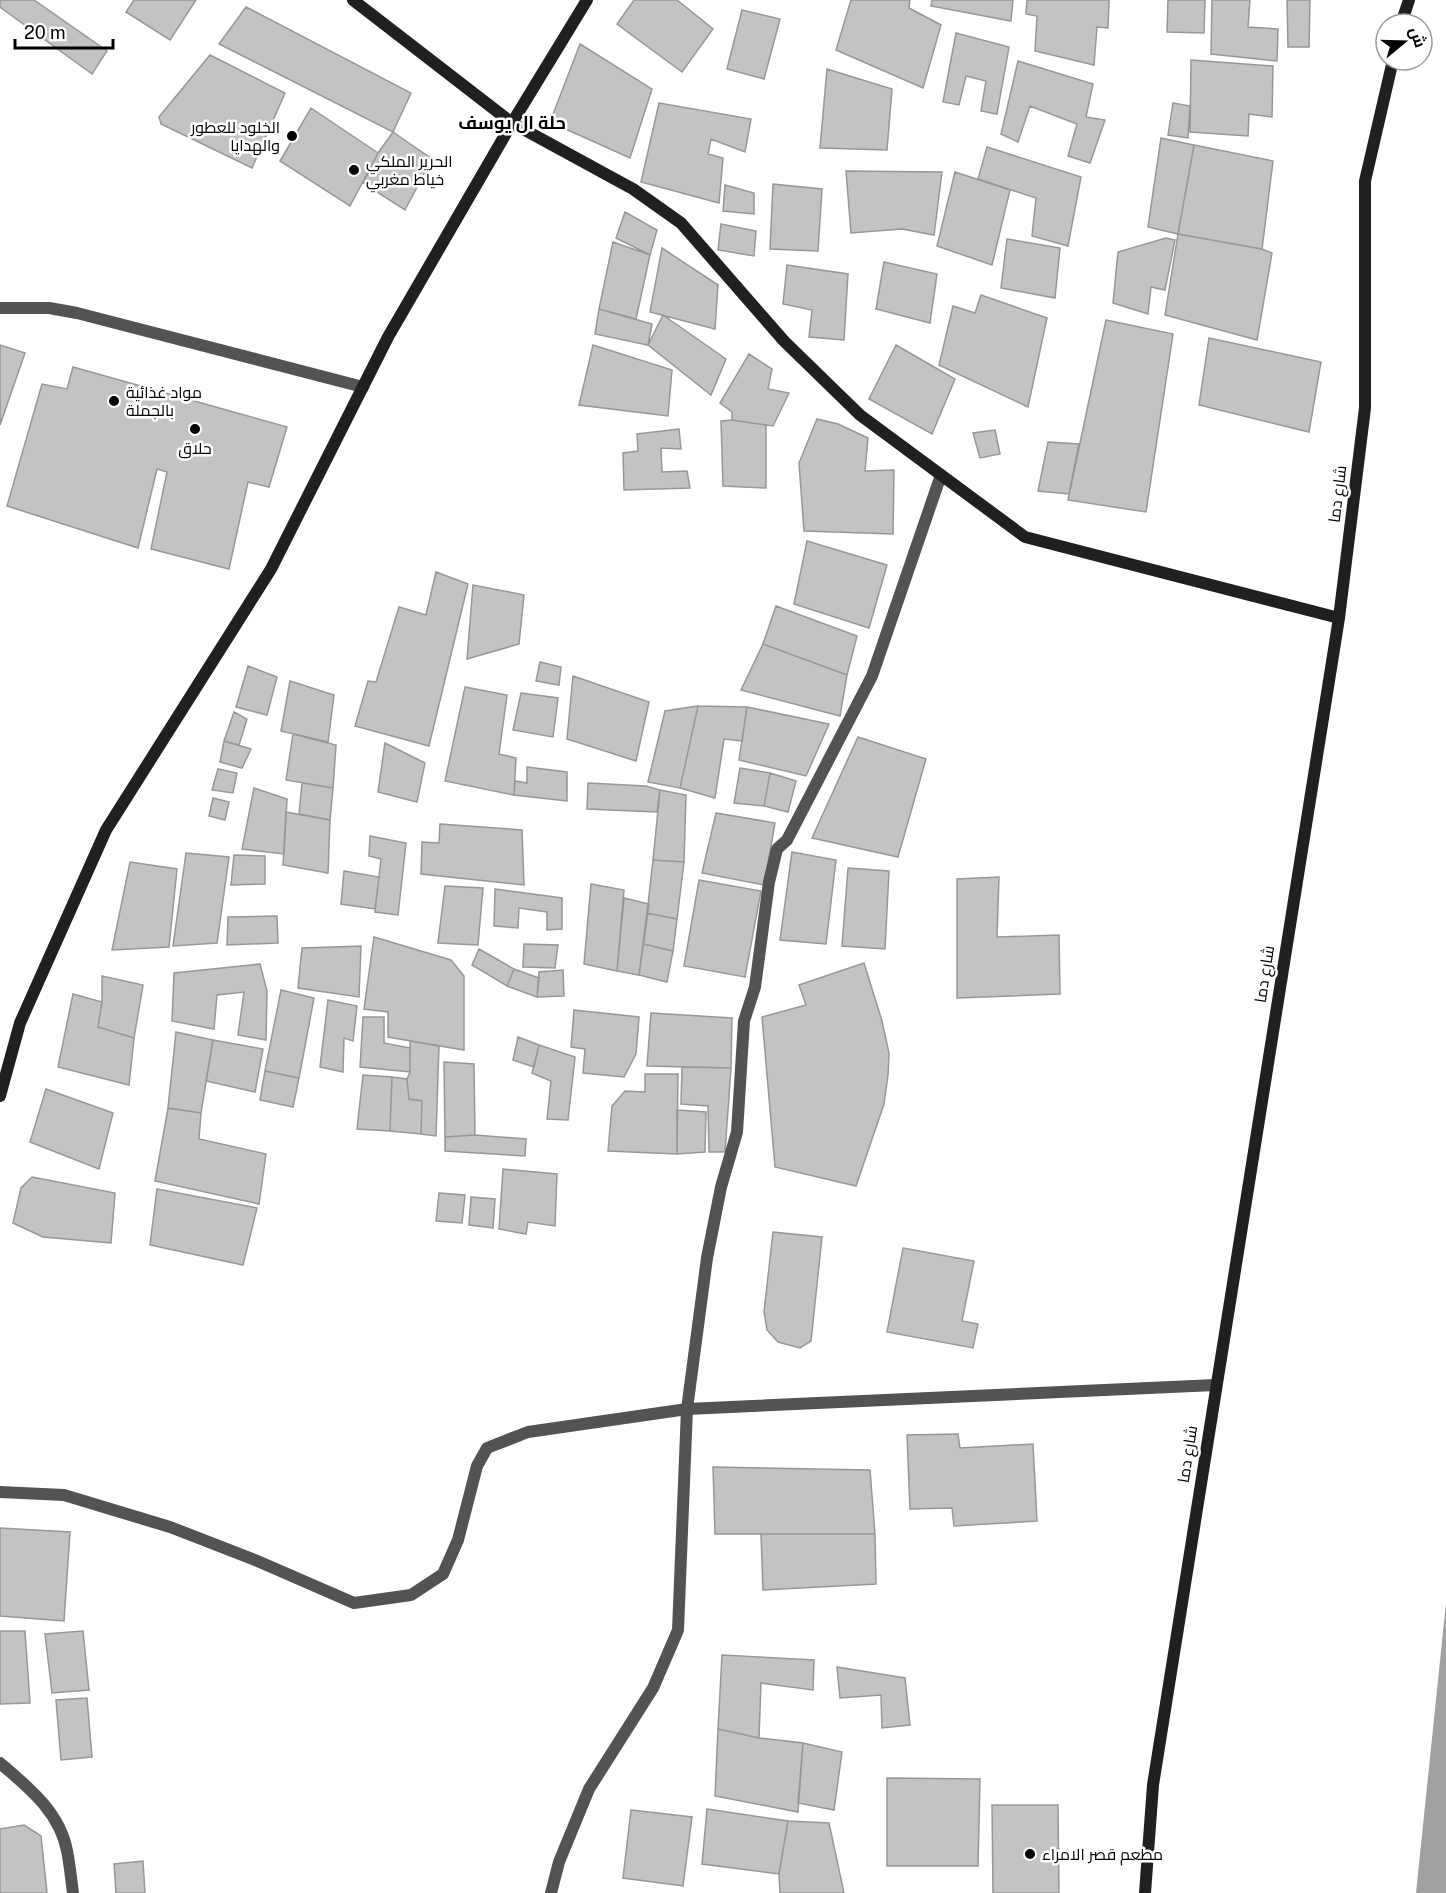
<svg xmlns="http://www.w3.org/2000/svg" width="1446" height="1893" font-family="'Public Sans',Cairo,sans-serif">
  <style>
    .water { fill: #a1a1a1 }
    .building { fill: #c3c3c3; stroke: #979797; stroke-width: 1.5 }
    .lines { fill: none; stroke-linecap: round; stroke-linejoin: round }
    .lane { stroke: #535353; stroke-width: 12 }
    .street { stroke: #535353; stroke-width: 12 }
    .secondary { stroke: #202020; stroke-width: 12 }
    .poi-dot { fill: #000; stroke: #fff; stroke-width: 2 }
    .labels { text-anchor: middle; stroke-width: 5; stroke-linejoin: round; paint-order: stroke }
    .poi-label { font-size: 16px; fill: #000; stroke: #fff; text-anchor: start }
    .street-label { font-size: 16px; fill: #000; stroke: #fff }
    .neighbourhood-label { font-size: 18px; font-weight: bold; fill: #000; stroke: #fff }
  </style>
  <rect width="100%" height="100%" fill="#fff"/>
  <path class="water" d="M1446 1603V1893H1416Z"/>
  <path class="building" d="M0 0H34L107 51 92 74 0 7Z
    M134 0H196L170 40 126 12Z
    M634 0H677L713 29 682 72 617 24Z
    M851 0H910L909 8 941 25 923 88 836 50Z
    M932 0H1013L1011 21 931 6Z
    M1027 0H1109L1108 28 1097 27 1094 65 1035 51 1037 16 1026 14Z
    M1168 0H1205L1204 33 1167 32Z
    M1212 0H1250L1248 27 1278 29 1277 61 1211 54Z
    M1287 0H1310L1309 47H1288Z
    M246 7 411 93 393 132 219 44Z
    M742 10 780 19 764 79 727 69Z
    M956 33 1009 47 997 114 981 111 986 81 966 76 959 105 943 102Z
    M580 44 652 89 630 158 550 122Z
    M210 55 285 93 252 168 161 124 159 117Z
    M1191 60 1273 66 1272 117 1249 114 1248 136 1190 132Z
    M1018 61 1093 84 1086 117 1105 120 1090 163 1068 156 1077 124 1030 106 1018 142 1001 134Z
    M827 69 892 89 887 150 820 148Z
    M659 103 751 119 745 152 711 139 708 154 723 158 719 203 641 182Z
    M1173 103 1190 106 1188 138 1168 135Z
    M311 108 378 153 350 206 280 161Z
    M393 132 432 159 405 210 363 183 378 153Z
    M1161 138 1194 145 1178 234 1148 227Z
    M1194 145 1273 161 1262 249 1178 234Z
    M987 147 1081 177 1068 246 1032 236 1036 198 978 179Z
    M846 171 942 172 934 235 902 229 851 233Z
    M955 172 1010 190 992 265 937 246Z
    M773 184 822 189 818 251 770 249Z
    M725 185 754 193V214L723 211Z
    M625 212 657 230 650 255 616 238Z
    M721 224 756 231 754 256 718 250Z
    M1178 234 1262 249 1272 253 1257 340 1165 315Z
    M1166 238 1175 240 1165 290 1151 287 1148 314 1113 303 1118 252Z
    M1007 239 1060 248 1055 298 1001 288Z
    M613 242 650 255 636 319 599 309Z
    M662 248 718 285 715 329 650 312Z
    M884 262 937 274 930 323 876 309Z
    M787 265 848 274 844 340 809 337 812 310 783 304Z
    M981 295 1047 318 1028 407 939 365 953 306 975 313Z
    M599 309 652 324 648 345 595 334Z
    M663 315 726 359 711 395 648 345Z
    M1106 320 1173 334 1146 512 1068 500Z
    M1209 338 1321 362 1309 432 1199 405Z
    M0 345 25 353 0 425Z
    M593 345 672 370 668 416 579 405Z
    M896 345 955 379 932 434 869 399Z
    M749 354 772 369 768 389 789 393 773 426 732 420V412L720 403Z
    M73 367 287 427 269 487 248 482 229 569 151 549 167 472 157 469 138 548 7 506 42 384 67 389Z
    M817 419 838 424 868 438 865 471 894 470 893 534 804 531 799 463Z
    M732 420 766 425V488L723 486 721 421Z
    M679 429 681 449 661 448 662 472 687 471 690 488 624 490 623 453 638 451 637 434Z
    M995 430 1000 454 980 458 973 433Z
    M1048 442 1079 444 1069 494 1038 491Z
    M807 541 887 565 869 628 794 604Z
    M436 572 468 584 429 746 355 726 368 681 376 682 399 607 426 615Z
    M473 585 524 595 519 644 467 659Z
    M776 606 857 636 847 675 763 644Z
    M763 644 847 675 840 716 741 690Z
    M540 662 561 667 559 685 536 681Z
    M248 666 277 677 267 715 236 707Z
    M573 676 649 702 636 761 567 739Z
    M290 681 334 695 328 742 281 731Z
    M465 687 507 695 499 754 516 758 514 795 445 781Z
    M521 693 558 698 553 737 513 730Z
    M698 706 680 788 648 782 665 711Z
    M698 706 747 707 742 741 724 739 715 798 680 788Z
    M747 707 829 724 806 776 739 760Z
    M234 712 247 719 239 745 224 741Z
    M293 734 336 745 333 788 286 780Z
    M858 737 926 759 898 857 812 838Z
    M224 741 251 749 242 768 220 762Z
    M385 743 425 763 417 802 378 792Z
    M527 767 567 772V801L514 795 515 781 527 783Z
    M740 768 770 773 764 806 734 803Z
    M218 769 237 773 233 793 212 790Z
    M770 773 796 781 788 812 764 806Z
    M302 783 333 788 330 820 299 814Z
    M588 783 646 786 660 790 657 812 587 809Z
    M254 788 287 799 284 854 242 849Z
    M660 790 686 795 684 862 653 860Z
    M213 798 229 802 225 820 209 816Z
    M286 812 330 820 328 873 283 865Z
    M716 813 775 823 764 885 702 873Z
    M440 824 522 830 524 885 421 874 422 842 439 843Z
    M370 836 406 843 398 915 375 912 381 859 369 856Z
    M792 852 836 860 826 944 780 940Z
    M186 853 229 857 217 943 173 946Z
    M234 855 265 856V884L231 885Z
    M653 860 684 862 677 919 647 913Z
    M130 862 177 869 169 947 112 950Z
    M848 868 889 871 885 949 842 946Z
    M344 871 379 877 375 909 341 904Z
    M999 877 997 937 1059 935 1060 994 957 998V879Z
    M699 880 761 891 745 977 684 966Z
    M591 884 624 890 617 971 584 964Z
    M445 886 483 888 478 945 438 943Z
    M495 889 562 898V929L547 930V912L519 908 518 928 494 926Z
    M624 898 649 904 639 975 617 971Z
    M647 913 677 919 673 951 643 944Z
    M277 916 278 943 227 945 228 917Z
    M374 937 451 960 464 976V1050L388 1037V1012L364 1009Z
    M524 944 558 945 555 968 523 967Z
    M643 944 673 951 667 982 639 975Z
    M361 946 359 997 298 988 302 948Z
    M479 949 514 969 507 986 472 965Z
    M864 963 882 1021 889 1053 888 1075 884 1104 856 1186 775 1167 762 1017 806 1005 799 985Z
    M260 964 267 991 266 1040 238 1035 244 992 217 995 214 1029 172 1021 174 973Z
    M514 969 539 978 537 997 507 986Z
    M563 970 564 996 537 997 539 972Z
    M102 976 143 985 134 1038 98 1027 102 1002Z
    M281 990 314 998 299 1078 265 1071Z
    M73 994 102 1002 98 1027 134 1038 129 1085 58 1067Z
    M328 1000 357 1006 353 1041 344 1038 343 1072 320 1067Z
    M574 1010 639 1017 636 1054 624 1077 583 1073 585 1049 571 1047Z
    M651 1013 732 1018 731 1068 647 1066Z
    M363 1017H384V1043L410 1048V1072L360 1067Z
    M176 1032 213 1040 201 1113 168 1108Z
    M518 1037 539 1045 534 1067 513 1060Z
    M213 1040 263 1049 255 1092 206 1081Z
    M410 1041 439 1046 436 1136 421 1134 422 1101 409 1099 407 1079 410 1072Z
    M539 1045 575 1057 568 1120 547 1119 551 1081 532 1073Z
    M444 1062 474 1064 475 1135 445 1137Z
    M682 1067 731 1068 725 1152H709L708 1106 681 1104Z
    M265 1071 299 1078 293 1107 260 1100Z
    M645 1074H678L677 1154 608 1151 612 1106 625 1091 645 1092Z
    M363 1075 392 1077 390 1131 357 1129Z
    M392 1077 407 1079 409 1099 422 1101 421 1134 390 1131Z
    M46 1089 113 1113 99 1169 30 1142Z
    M168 1108 201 1113 199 1139 266 1154 259 1204 155 1181Z
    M677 1110 706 1112 705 1152 677 1154Z
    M475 1135 526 1139 525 1156 445 1151V1137Z
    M503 1169 557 1174 555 1226 528 1222 526 1234 499 1229Z
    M32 1177 115 1193 111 1243 43 1237 13 1223 21 1188Z
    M157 1189 257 1208 243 1265 150 1245Z
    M439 1193 465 1195 462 1223 436 1221Z
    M471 1197 495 1199 493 1228 469 1225Z
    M773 1232 822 1237 811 1341 800 1348 778 1342 767 1330 764 1312Z
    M903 1248 974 1261 962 1321 978 1324 973 1348 887 1332Z
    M958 1434 960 1448 1033 1444 1037 1521 954 1526 952 1508 910 1509 907 1435Z
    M713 1467 870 1470 875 1534H715Z
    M0 1528 70 1532 64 1621 0 1616Z
    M761 1534H875L876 1584 763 1590Z
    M0 1631H25L30 1703 0 1704Z
    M83 1631 89 1690 52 1693 45 1634Z
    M722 1655 814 1660 813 1690 761 1683 759 1738 718 1729Z
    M837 1667 905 1678 910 1725 882 1728 881 1695 840 1698Z
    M87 1698 92 1757 61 1760 56 1700Z
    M718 1729 759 1738 803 1743 798 1812 715 1796Z
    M803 1743 842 1752 834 1810 798 1803Z
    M887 1778 980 1779 978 1866H887Z
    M992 1805H1058L1059 1893H993Z
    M707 1809 788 1821 779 1874 702 1864Z
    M631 1810 692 1817 683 1886 623 1878Z
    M788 1821 829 1823 844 1893H780L779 1874Z
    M24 1825 41 1836 47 1893H0V1829Z
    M143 1861 145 1893H116L114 1864Z"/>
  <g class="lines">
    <path class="lane" d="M0 308H49L77 313 363 387"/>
    <path class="street" d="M0 1492 64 1495 170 1527 255 1560 354 1603 411 1595 443 1574 458 1540 477 1466 487 1448 528 1432 687 1409 1215 1385
      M0 1763C28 1787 60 1812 67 1851 70 1865 71 1879 73 1893
      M551 1893 559 1862 589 1789 653 1688 678 1630 687 1409 707 1258 721 1187 737 1132 744 1021 755 987 769 882 777 849 787 840 872 676 941 475"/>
    <path class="secondary" d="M353 0 512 123 633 189 681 223 784 341 860 415 1025 537 1339 618
      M1401 24 1409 0
      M0 1096 20 1023 106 830 271 569 388 337 512 123 587 0
      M1145 1893 1153 1785 1339 618 1365 408V181L1393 60"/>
  </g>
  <g class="poi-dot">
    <circle cx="292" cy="136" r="6"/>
    <circle cx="354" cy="170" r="6"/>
    <circle cx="114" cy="401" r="6"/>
    <circle cx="195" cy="429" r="6"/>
    <circle cx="1030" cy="1854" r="6"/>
  </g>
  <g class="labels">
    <g class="poi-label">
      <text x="280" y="133" text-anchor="end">الخلود للعطور<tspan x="280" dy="18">والهدايا</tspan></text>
      <text x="366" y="167">الحرير الملكي<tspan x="366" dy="18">خياط مغربي</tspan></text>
      <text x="126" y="398">مواد غذائية<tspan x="126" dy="18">بالجملة</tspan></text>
      <text x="195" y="454" text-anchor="middle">حلاق</text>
      <text x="1042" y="1860">مطعم قصر الامراء</text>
    </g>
    <g class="street-label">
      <text transform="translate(1337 494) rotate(-83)" y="6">شارع دما</text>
      <text transform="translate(1264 974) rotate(-81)" y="6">شارع دما</text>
      <text transform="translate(1187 1454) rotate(-81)" y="6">شارع دما</text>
    </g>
    <g class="neighbourhood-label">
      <text x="512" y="129">حلة ال يوسف</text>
    </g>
  </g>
  <g transform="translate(1404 42) rotate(71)"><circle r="28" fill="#ffffff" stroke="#999999" stroke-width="1.5"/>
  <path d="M0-4.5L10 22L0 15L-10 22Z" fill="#000000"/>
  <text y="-9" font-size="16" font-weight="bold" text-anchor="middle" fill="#000000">ش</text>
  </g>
  <path d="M15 39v9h98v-9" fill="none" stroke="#000000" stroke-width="3"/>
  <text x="24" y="39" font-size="18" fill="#000000" stroke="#ffffff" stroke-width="4.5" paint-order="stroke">20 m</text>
</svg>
